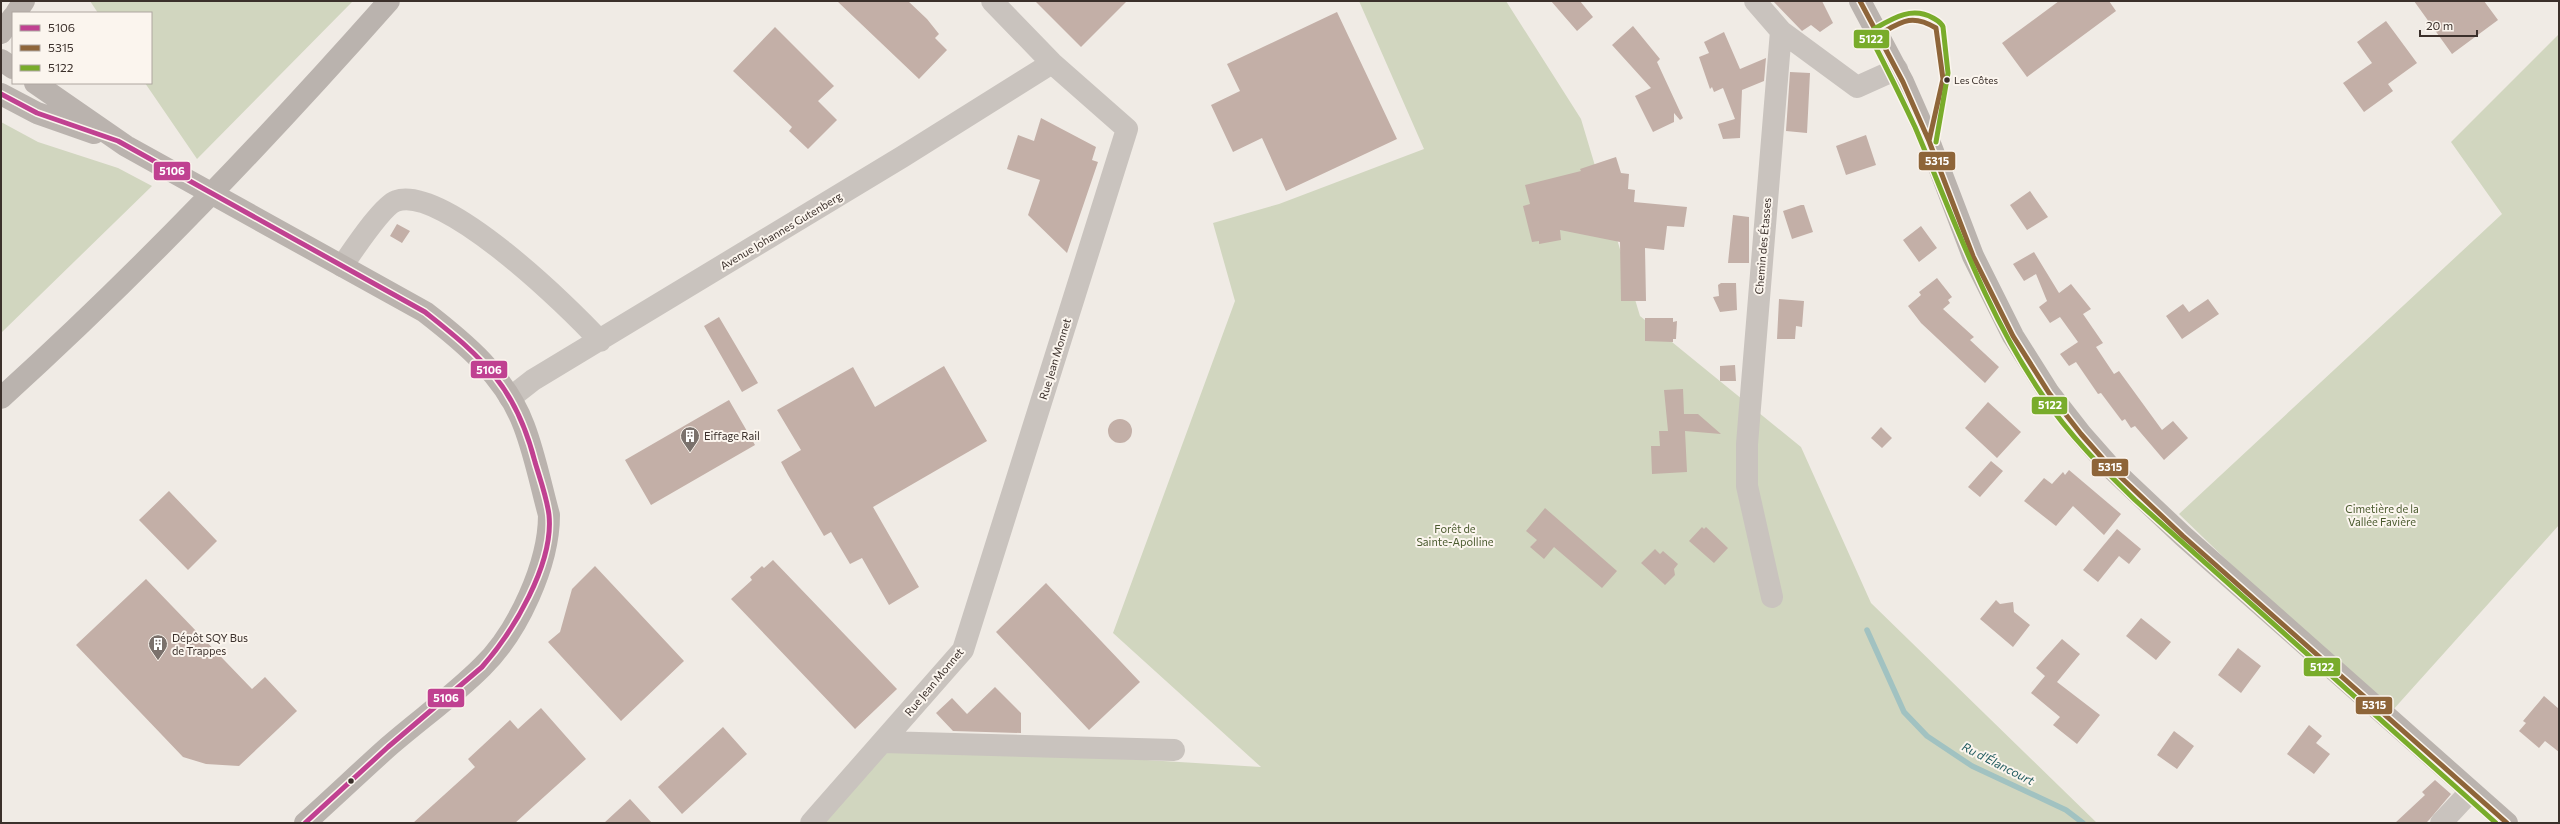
<svg xmlns="http://www.w3.org/2000/svg" width="2560" height="824" font-family="Commissioner,sans-serif">
  <style>
    .green { fill: #d1d6bf }
    .lines { fill: none; stroke-linecap: round; stroke-linejoin: round }
    .stream { stroke: #a1c2c1; stroke-width: 5.5 }
    .building { fill: #c3afa7 }
    .street { stroke: #c9c3be; stroke-width: 22 }
    .secondary { stroke: #bab3ae; stroke-width: 22 }
    .bus-1-casing { stroke: #fbf5ee; stroke-width: 8 }
    .bus-2-casing { stroke: #fbf5ee; stroke-width: 8 }
    .bus-3-casing { stroke: #fbf5ee; stroke-width: 8 }
    .bus-1 { stroke: #c04191; stroke-width: 5 }
    .bus-2 { stroke: #8e6539; stroke-width: 5 }
    .bus-3 { stroke: #79ac2b; stroke-width: 5 }
    .bus-dot { fill: #3b302b; stroke: #fbf5ee; stroke-width: 1.5 }
    .labels { text-anchor: middle; stroke-width: 4; stroke-linejoin: round; paint-order: stroke }
    .bus-label { font-size: 10px; fill: #3b302b; stroke: #fbf5ee; text-anchor: start }
    .street-label { font-size: 11px; fill: #3b302b; stroke: #fbf5ee }
    .poi-label { font-size: 11px; fill: #3b302b; stroke: #fbf5ee; text-anchor: start }
    .park-label { font-size: 11px; fill: #4a5a2e; stroke: #fbf5ee }
    .water-label { font-size: 12px; font-style: italic; fill: #1f5a5e; stroke: #fbf5ee }
    .line-badge { stroke: #fbf5ee; stroke-width: 1.5 }
    .badge-label { font-size: 11px; text-anchor: middle; font-weight: bold; fill: #fff }
  </style>
  <rect width="100%" height="100%" fill="#f0ebe5"/>
  <path class="green" d="M90 1H353L197 159 145 83H151V13H98Z
    M1359 1H1506L1581 119 1640 316 1801 447 1871 603 2097 823H813L884 744 1261 767 1113 633 1235 301 1213 223 1279 204 1424 149Z
    M2559 34V525L2392 711 2270 602 2179 514 2502 214 2451 142Z
    M1 122 38 142 118 168 152 186 1 333Z"/>
  <g class="lines">
    <path class="stream" d="M1867 630 1904 712 1927 736 1972 766 2066 810 2083 823"/>
  </g>
  <path class="building" d="M837 1H908L927 19 939 34 935 38 947 50 919 79Z
    M1035 1H1127L1081 47Z
    M1551 1H1580L1593 17 1577 31Z
    M1773 1H1822L1833 23 1820 32 1811 25 1802 31Z
    M2059 1H2109L2116 11 2027 77 2002 43Z
    M2414 1H2484L2498 20 2452 54Z
    M1337 12 1397 139 1286 191 1262 138 1233 152 1211 105 1240 91 1227 64Z
    M2386 21 2417 63 2388 84 2393 91 2364 112 2343 83 2372 63 2357 42Z
    M1633 26 1660 59 1657 62 1683 118 1680 120 1674 113V122L1653 132 1635 96 1651 88 1612 45Z
    M775 27 834 86 818 101 837 120 808 149 789 131 792 127 733 71Z
    M1724 32 1740 69 1766 58 1764 81 1742 90 1740 138 1723 139 1718 124 1735 119 1723 88 1714 92 1712 87 1710 89 1699 57 1709 53 1704 42Z
    M1790 72 1810 73 1807 133 1786 131Z
    M1041 118 1096 147 1092 160 1098 162 1067 253 1028 215 1040 180 1007 169 1018 135 1034 141Z
    M1866 135 1876 165 1846 175 1836 146Z
    M1616 157 1621 173 1629 174 1628 189 1635 190 1634 202 1687 207 1684 227 1667 226 1664 250 1645 248 1646 301H1621L1620 242 1560 230 1561 240 1539 244V241L1532 242 1523 206 1530 204 1525 185 1581 171 1580 169Z
    M2030 191 2048 217 2027 230 2010 205Z
    M1801 205H1804L1813 232 1792 239 1783 211Z
    M1733 215 1749 217V263H1728Z
    M397 224 410 231 402 243 390 236Z
    M1921 226 1937 248 1919 262 1903 240Z
    M2034 252 2059 293 2071 284 2091 309 2083 314 2103 343 2096 347 2114 374 2119 371 2162 430 2173 421 2188 438 2164 460 2135 426 2131 428 2125 419 2122 421 2101 393 2098 394 2076 362 2069 366 2060 354 2078 342 2060 317 2050 323 2039 307 2047 301 2036 274 2024 281 2013 264Z
    M1937 278 1952 297 1948 300 1950 303 1943 309 1974 337 1970 340 1999 367 1985 383 1921 323 1908 306 1921 295 1919 292Z
    M1721 283H1736L1737 310 1720 312 1713 297 1719 296 1718 285Z
    M1779 299 1804 301 1802 327 1796 326 1795 339H1777Z
    M2208 299 2219 314 2182 339 2166 316 2183 304 2189 312Z
    M719 317 758 383 742 392 704 326Z
    M1645 318H1673V322L1677 321 1676 339H1673V342L1645 341Z
    M1735 365 1736 381H1720V366Z
    M944 366 987 441 873 507 919 587 889 605 862 558 850 564 831 532 824 536 788 475 781 462 801 450 777 410 853 367 875 407Z
    M1683 389 1684 414H1698L1721 434 1685 431 1687 472 1652 474 1651 446H1660L1659 431H1668L1664 390Z
    M729 400 755 445 651 505 625 460Z
    M1988 402 2021 432 1997 458 1965 428Z
    M1108 431a12 12 0 1 1 24 0a12 12 0 1 1-24 0Z
    M1881 427 1892 438 1882 448 1871 438Z
    M1991 461 2003 471 1980 497 1968 487Z
    M2069 470 2121 514 2104 535 2073 506 2056 526 2024 501 2044 478 2052 484 2063 472 2065 475Z
    M169 491 217 541 188 570 139 520Z
    M1545 508 1617 571 1602 588 1554 547 1544 559 1530 547 1537 540 1526 531Z
    M1702 527 1704 529 1706 527 1728 548 1714 563 1689 541Z
    M2117 529 2141 549 2129 564 2119 556 2098 582 2083 570Z
    M1655 549 1660 554 1663 551 1678 564 1674 569 1675 575 1665 585 1641 563Z
    M773 560 897 689 855 729 731 599 752 580 750 577 762 566 764 568Z
    M595 566 684 661 621 721 548 642 560 632 572 589Z
    M146 579 252 689 265 677 297 711 239 766 206 764 183 757 76 645Z
    M1046 583 1140 682 1089 730 996 632Z
    M1996 600 2000 604 2013 602 2014 612 2030 625 2013 647 1980 619Z
    M2141 618 2171 642 2156 660 2126 636Z
    M2062 639 2080 654 2057 682 2100 715 2077 744 2053 725 2060 717 2031 693 2045 676 2036 668Z
    M2238 648 2261 666 2241 693 2218 675Z
    M995 687 1021 713V733L953 731 936 713 952 698 967 714Z
    M2544 696 2559 709V752L2545 741 2539 748 2519 731 2526 723 2523 721Z
    M541 708 586 759 515 823H413L475 767 468 759 510 720 518 729Z
    M2309 725 2322 736 2316 743 2330 754 2314 774 2287 754Z
    M723 727 747 754 682 814 658 787Z
    M2174 731 2194 746 2177 769 2157 755Z
    M2435 780 2451 794 2429 820 2426 823H2395L2425 795 2422 792Z
    M630 799 652 823H604Z"/>
  <g class="lines">
    <path class="street" d="M1755 1 1781 31
      M342 266C352 252 382 206 396 201 443 184 569 307 600 341
      M510 398 533 380 902 157 1052 63
      M1772 597 1747 486V444L1781 31 1857 87 1897 69
      M883 742 1174 750
      M811 823 963 650 1127 129 1052 63 992 1
      M2441 823 2470 792"/>
    <path class="secondary" d="M1860 1 1903 82 1929 141 1973 256 2013 336 2049 393 2081 434 2111 468 2183 536 2507 823
      M16 13 24 1
      M1 33 13 17
      M1 60 13 68
      M35 83 126 146 425 312C465 343 506 377 524 426 535 455 541 486 549 515 549 564 518 632 482 667 453 696 419 720 388 747 360 772 333 798 305 823
      M1 94 37 113 94 133
      M1 398C138 274 267 139 389 1"/>
    <defs>
      <path id="bus-1" d="M1 94 37 113 118 141 425 312C450 332 476 352 496 378 516 403 527 431 535 462 540 479 547 498 549 515 554 564 513 632 482 667L388 747 305 823"/>
      <path id="bus-2" d="M1860 1 1903 82 1929 141 1973 256 2013 336 2049 393 2081 434 2111 468 2183 536 2507 823
        M1878 35C1901 22 1911 13 1936 28L1943 79 1929 141"/>
      <path id="bus-3" d="M1936 142 1948 73 1943 27C1941 22 1938 21 1933 18 1912 6 1893 18 1874 29L1871 38C1886 67 1901 97 1915 127 1954 219 1986 313 2043 396 2069 435 2102 468 2135 500L2496 823"/>
    </defs>
    <use href="#bus-1" class="bus-1-casing"/>
    <use href="#bus-2" class="bus-2-casing"/>
    <use href="#bus-3" class="bus-3-casing"/>
    <use href="#bus-1" class="bus-1"/>
    <use href="#bus-2" class="bus-2"/>
    <use href="#bus-3" class="bus-3"/>
  </g>
  <defs>
    <symbol id="building-pin" viewBox="-11 -11 22 30"><path d="M0 17L-7.5 6A9.5 9.5 0 1 1 7.5 6Z" fill="#7a716c" stroke="#fbf5ee"/><path d="M-4-6H4V6H1V3H-1V6H-4ZM-2.5-4.3h1.7v1.8h-1.7ZM.8-4.3h1.7v1.8H.8ZM-2.5-1h1.7V.8h-1.7ZM.8-1h1.7V.8H.8Z" fill="#fff"/></symbol>
  </defs>
  <g fill-rule="evenodd">
    <use href="#building-pin" x="679" y="425" width="22" height="30"/>
    <use href="#building-pin" x="147" y="633" width="22" height="30"/>
  </g>
  <g class="bus-dot">
    <circle cx="1947" cy="80" r="3.5"/>
    <circle cx="351" cy="781" r="3.5"/>
  </g>
  <g class="labels">
    <g class="bus-label">
      <text x="1954" y="84">Les Côtes</text>
    </g>
    <g class="street-label">
      <text transform="translate(781 231) rotate(-31)" y="4">Avenue Johannes Gutenberg</text>
      <text transform="translate(1763 246) rotate(-85)" y="4">Chemin des Étasses</text>
      <text transform="translate(1055 359) rotate(-73)" y="4">Rue Jean Monnet</text>
      <text transform="translate(934 682) rotate(-50)" y="4">Rue Jean Monnet</text>
    </g>
    <g class="poi-label">
      <text x="704" y="440">Eiffage Rail</text>
      <text x="172" y="642">Dépôt SQY Bus<tspan x="172" dy="13">de Trappes</tspan></text>
    </g>
    <g class="park-label">
      <text x="2382" y="513">Cimetière de la<tspan x="2382" dy="13">Vallée Favière</tspan></text>
      <text x="1455" y="533">Forêt de<tspan x="1455" dy="13">Sainte-Apolline</tspan></text>
    </g>
    <g class="water-label">
      <text transform="translate(1998 764) rotate(27)" y="4">Ru d'Élancourt</text>
    </g>
  </g>
  <g class="line-badge">
    <rect x="1853" y="29" width="37" height="20" rx="4" fill="#79ac2b"/>
    <rect x="1918" y="151" width="38" height="20" rx="4" fill="#8e6539"/>
    <rect x="153" y="161" width="38" height="20" rx="4" fill="#c04191"/>
    <rect x="470" y="360" width="38" height="19" rx="4" fill="#c04191"/>
    <rect x="2031" y="396" width="37" height="19" rx="4" fill="#79ac2b"/>
    <rect x="2091" y="458" width="38" height="19" rx="4" fill="#8e6539"/>
    <rect x="2303" y="657" width="38" height="20" rx="4" fill="#79ac2b"/>
    <rect x="427" y="688" width="38" height="20" rx="4" fill="#c04191"/>
    <rect x="2355" y="696" width="38" height="19" rx="4" fill="#8e6539"/>
  </g>
  <g class="badge-label">
    <text x="1871" y="43">5122</text>
    <text x="1937" y="165">5315</text>
    <text x="172" y="175">5106</text>
    <text x="489" y="374">5106</text>
    <text x="2050" y="409">5122</text>
    <text x="2110" y="471">5315</text>
    <text x="2322" y="671">5122</text>
    <text x="446" y="702">5106</text>
    <text x="2374" y="709">5315</text>
  </g>
  <rect width="2560" height="824" fill="none" stroke="#3b302b" stroke-width="4"/>
  <rect x="12" y="12" width="140" height="72" fill="#fbf5ee" stroke="#aea6a0"/>
  <rect x="20" y="25" width="20" height="6" fill="#c04191" stroke="#aea6a0"/>
  <text x="48" y="32" font-size="12" fill="#3b302b">5106</text>
  <rect x="20" y="45" width="20" height="6" fill="#8e6539" stroke="#aea6a0"/>
  <text x="48" y="52" font-size="12" fill="#3b302b">5315</text>
  <rect x="20" y="65" width="20" height="6" fill="#79ac2b" stroke="#aea6a0"/>
  <text x="48" y="72" font-size="12" fill="#3b302b">5122</text>
  <path d="M2420 30v6h57v-6" fill="none" stroke="#3b302b" stroke-width="2"/>
  <text x="2426" y="30" font-size="12" fill="#3b302b" stroke="#fbf5ee" stroke-width="3" paint-order="stroke">20 m</text>
</svg>
